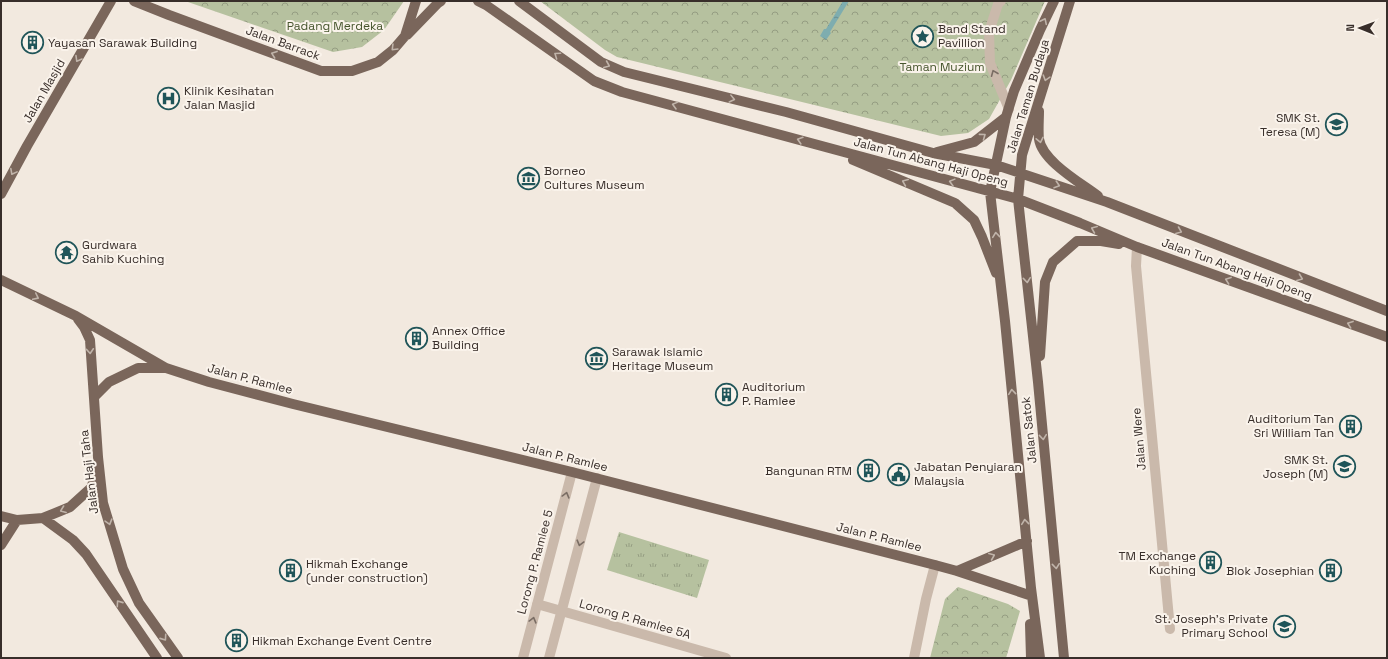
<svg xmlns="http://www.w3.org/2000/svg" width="1388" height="659" font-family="'Space Grotesk',sans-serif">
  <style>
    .grass { fill: url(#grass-tufts) }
    .park { fill: url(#park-crowns) }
    .water { fill: url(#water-ripples) }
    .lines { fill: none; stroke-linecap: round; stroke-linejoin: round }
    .minor { stroke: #cab9ab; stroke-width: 10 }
    .major { stroke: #7a665b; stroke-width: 10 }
    .oneway { stroke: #c0b4aa }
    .oneway2 { stroke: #7a6d64 }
    .labels { text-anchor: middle; stroke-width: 4; stroke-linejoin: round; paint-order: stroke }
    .park-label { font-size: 12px; fill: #47562e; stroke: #faf3eb }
    .poi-label { font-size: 12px; fill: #382e2a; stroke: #faf3eb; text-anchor: start }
    .street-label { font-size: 12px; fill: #382e2a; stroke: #faf3eb }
  </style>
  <defs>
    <pattern id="grass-tufts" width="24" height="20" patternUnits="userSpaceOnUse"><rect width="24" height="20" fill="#b6c19f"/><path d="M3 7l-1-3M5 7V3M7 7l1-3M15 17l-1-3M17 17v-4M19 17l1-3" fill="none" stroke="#959d82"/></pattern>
    <pattern id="park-crowns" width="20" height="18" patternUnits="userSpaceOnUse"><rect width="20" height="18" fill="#b6c19f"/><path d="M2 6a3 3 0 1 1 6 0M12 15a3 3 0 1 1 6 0" fill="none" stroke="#959d82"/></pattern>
    <pattern id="water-ripples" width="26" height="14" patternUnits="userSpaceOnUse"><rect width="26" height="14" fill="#7eadaf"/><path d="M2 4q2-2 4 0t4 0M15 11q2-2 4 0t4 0" fill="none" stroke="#688d8f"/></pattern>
  </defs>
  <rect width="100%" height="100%" fill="#f2e9df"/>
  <path class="grass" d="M619 532 709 560 697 598 607 570Z"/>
  <path class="park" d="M185 1H404L384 30 362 47 333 52Z
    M540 1H1045L1011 80 989 119 968 133 941 136 617 57 605 50Z
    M958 587 1008 604 1020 611 1006 658H930L945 599Z"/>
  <path class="water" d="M843 1H849L830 32 831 33 826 40 820 36 824 29H826Z"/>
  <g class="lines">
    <path class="minor" d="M1001 1 998 4 989 32 990 63 1009 109
      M1137 247 1136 266 1170 629
      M537 604 726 658
      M523 658 572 472
      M549 658 597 478
      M914 658 926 599 935 565"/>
    <path class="major" d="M134 1 169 15 321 71H352L378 62 393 50 405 36 416 1
      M478 1 486 5 594 81 622 92 1018 199 1080 223 1137 247 1387 337
      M519 1 601 62 624 72 786 112 933 153 996 165 1107 202 1387 311
      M407 35 438 3 441 1
      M1039 111C1039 120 1038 130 1039 139 1042 161 1081 183 1098 196
      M937 152 974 142 1006 117
      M853 160 955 203 974 220 982 237 996 273
      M1 194 27 146 111 1
      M1 280 76 316 166 368 209 382 293 404 572 472 935 565 957 571 1029 595
      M78 319 84 327 90 340 98 457 103 503 123 569 139 603 178 658
      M1040 356 1045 282 1053 262 1077 241H1101L1119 244
      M94 397 109 382 138 368H166
      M1 516 17 520
      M43 518 73 540 86 554 157 658
      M1 545 17 520 43 518 70 507 92 487 96 465
      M957 571 1027 541
      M1030 624 1031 658
      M1040 658 1031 588 1005 321 990 192 1006 117 1014 91 1040 30 1054 1
      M1064 658 1038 382 1018 199 1022 155 1070 1"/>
  </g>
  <defs><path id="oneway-chevron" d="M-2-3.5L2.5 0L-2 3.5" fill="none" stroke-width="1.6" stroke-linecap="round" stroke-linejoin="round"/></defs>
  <g class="oneway">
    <use href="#oneway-chevron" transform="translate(1044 21) rotate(-64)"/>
    <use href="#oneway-chevron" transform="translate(394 48) rotate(135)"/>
    <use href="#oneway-chevron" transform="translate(274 54) rotate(-160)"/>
    <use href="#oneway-chevron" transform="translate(557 55) rotate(-145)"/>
    <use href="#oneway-chevron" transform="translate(78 59) rotate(120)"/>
    <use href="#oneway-chevron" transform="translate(607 65) rotate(23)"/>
    <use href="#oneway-chevron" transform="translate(1046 78) rotate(107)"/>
    <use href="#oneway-chevron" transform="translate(732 99) rotate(14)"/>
    <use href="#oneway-chevron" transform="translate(675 105) rotate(-165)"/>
    <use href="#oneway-chevron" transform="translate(983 136) rotate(-36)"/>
    <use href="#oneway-chevron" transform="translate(800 140) rotate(-163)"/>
    <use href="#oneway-chevron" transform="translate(1040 140) rotate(78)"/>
    <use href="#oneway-chevron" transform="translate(13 172) rotate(118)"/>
    <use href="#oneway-chevron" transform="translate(905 182) rotate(-157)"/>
    <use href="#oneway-chevron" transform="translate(952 182) rotate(-165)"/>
    <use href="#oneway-chevron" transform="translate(1057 185) rotate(18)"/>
    <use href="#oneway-chevron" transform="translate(1094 229) rotate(-157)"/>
    <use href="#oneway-chevron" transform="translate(1179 231) rotate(22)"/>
    <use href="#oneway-chevron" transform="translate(996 235) rotate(-96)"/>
    <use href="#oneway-chevron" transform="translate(1300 278) rotate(21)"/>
    <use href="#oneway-chevron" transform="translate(1027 280) rotate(84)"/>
    <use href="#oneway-chevron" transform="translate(1228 280) rotate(-160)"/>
    <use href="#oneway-chevron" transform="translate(36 297) rotate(26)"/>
    <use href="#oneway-chevron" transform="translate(1350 324) rotate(-160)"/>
    <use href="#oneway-chevron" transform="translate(90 351) rotate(86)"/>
    <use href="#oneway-chevron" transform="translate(1012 392) rotate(-96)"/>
    <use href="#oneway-chevron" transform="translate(1043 437) rotate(84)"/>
    <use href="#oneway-chevron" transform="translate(63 510) rotate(159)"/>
    <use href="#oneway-chevron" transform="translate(109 522) rotate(74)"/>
    <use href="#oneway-chevron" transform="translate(1025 522) rotate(-96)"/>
    <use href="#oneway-chevron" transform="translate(992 556) rotate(-23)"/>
    <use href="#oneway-chevron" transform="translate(1056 566) rotate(84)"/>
    <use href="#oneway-chevron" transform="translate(119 603) rotate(-125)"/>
    <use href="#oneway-chevron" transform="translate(164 638) rotate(55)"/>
  </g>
  <g class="oneway2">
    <use href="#oneway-chevron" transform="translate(994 73) rotate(-112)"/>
    <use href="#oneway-chevron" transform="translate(566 495) rotate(-75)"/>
    <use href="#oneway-chevron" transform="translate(580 543) rotate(105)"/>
    <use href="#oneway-chevron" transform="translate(533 620) rotate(-75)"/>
  </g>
  <defs>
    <symbol id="sight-ring" viewBox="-11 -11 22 22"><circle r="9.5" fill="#faf3eb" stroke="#205559" stroke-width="1.5"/><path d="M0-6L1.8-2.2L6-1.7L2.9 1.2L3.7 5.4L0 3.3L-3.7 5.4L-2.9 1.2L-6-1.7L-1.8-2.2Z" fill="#205559"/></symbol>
    <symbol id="building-ring" viewBox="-11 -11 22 22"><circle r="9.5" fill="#faf3eb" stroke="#205559" stroke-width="1.5"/><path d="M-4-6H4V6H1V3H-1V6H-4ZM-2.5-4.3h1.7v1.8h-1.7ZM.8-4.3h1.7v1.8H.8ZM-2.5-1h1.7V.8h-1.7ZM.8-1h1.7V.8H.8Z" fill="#205559"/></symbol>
    <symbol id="hospital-ring" viewBox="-11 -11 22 22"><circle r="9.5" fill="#faf3eb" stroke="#205559" stroke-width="1.5"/><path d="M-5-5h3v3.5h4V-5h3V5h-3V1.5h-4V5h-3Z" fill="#205559"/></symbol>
    <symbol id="school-ring" viewBox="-11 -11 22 22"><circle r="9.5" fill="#faf3eb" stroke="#205559" stroke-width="1.5"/><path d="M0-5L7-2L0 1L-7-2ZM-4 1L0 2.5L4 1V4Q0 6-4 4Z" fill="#205559"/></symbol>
    <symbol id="museum-ring" viewBox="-11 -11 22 22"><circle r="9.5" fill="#faf3eb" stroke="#205559" stroke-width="1.5"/><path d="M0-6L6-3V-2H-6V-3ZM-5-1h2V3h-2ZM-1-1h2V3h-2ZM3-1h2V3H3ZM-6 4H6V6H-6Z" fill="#205559"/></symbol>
    <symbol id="temple-ring" viewBox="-11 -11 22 22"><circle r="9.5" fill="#faf3eb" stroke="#205559" stroke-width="1.5"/><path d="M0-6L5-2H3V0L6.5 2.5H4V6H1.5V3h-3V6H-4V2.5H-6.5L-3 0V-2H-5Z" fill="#205559"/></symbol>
    <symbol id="civic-ring" viewBox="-11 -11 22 22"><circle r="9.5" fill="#faf3eb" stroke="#205559" stroke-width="1.5"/><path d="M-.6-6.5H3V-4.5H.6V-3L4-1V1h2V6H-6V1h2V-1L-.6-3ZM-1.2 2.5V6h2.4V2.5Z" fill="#205559"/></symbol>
  </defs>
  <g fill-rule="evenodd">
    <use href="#sight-ring" x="910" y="24" width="25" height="25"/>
    <use href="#building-ring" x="20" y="30" width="25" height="25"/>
    <use href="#hospital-ring" x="156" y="86" width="25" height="25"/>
    <use href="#school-ring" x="1324" y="112" width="25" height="25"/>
    <use href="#museum-ring" x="516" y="166" width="25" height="25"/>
    <use href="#temple-ring" x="54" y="240" width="25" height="25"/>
    <use href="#building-ring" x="404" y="326" width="25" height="25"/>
    <use href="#museum-ring" x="584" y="346" width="25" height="25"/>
    <use href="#building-ring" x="714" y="382" width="25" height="25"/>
    <use href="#building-ring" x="1338" y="414" width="25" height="25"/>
    <use href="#school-ring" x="1332" y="454" width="25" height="25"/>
    <use href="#building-ring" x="856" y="458" width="25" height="25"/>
    <use href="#civic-ring" x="886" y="462" width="25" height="25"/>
    <use href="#building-ring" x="1198" y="550" width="25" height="25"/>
    <use href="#building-ring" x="278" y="558" width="25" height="25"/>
    <use href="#building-ring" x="1318" y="558" width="25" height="25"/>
    <use href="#school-ring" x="1272" y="614" width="25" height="25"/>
    <use href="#building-ring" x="224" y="628" width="25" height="25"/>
  </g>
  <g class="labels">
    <g class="park-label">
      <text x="335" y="30">Padang Merdeka</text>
      <text x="942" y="71">Taman Muzium</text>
    </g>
    <g class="poi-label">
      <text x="938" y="33">Band Stand<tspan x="938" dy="14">Pavillion</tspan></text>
      <text x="48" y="47">Yayasan Sarawak Building</text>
      <text x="184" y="95">Klinik Kesihatan<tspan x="184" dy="14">Jalan Masjid</tspan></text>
      <text x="1320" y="122" text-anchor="end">SMK St.<tspan x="1320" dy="14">Teresa (M)</tspan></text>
      <text x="544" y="175">Borneo<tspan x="544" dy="14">Cultures Museum</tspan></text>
      <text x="82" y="249">Gurdwara<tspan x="82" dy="14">Sahib Kuching</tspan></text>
      <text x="432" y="335">Annex Office<tspan x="432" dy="14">Building</tspan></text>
      <text x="612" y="356">Sarawak Islamic<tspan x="612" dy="14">Heritage Museum</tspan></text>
      <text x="742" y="391">Auditorium<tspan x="742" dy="14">P. Ramlee</tspan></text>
      <text x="1334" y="423" text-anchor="end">Auditorium Tan<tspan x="1334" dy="14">Sri William Tan</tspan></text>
      <text x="1328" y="464" text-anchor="end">SMK St.<tspan x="1328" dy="14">Joseph (M)</tspan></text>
      <text x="914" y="471">Jabatan Penyiaran<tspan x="914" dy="14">Malaysia</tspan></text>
      <text x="852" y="475" text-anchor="end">Bangunan RTM</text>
      <text x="1196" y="560" text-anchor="end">TM Exchange<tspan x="1196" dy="14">Kuching</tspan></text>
      <text x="306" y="568">Hikmah Exchange<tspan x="306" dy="14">(under construction)</tspan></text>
      <text x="1314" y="575" text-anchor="end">Blok Josephian</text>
      <text x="1268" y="623" text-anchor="end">St. Joseph's Private<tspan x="1268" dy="14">Primary School</tspan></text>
      <text x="252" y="645">Hikmah Exchange Event Centre</text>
    </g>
    <g class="street-label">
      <text transform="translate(283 43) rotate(20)" y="4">Jalan Barrack</text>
      <text transform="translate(44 91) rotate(-60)" y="4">Jalan Masjid</text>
      <text transform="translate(1028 96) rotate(-73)" y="4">Jalan Taman Budaya</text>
      <text transform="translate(931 162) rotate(15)" y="4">Jalan Tun Abang Haji Openg</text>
      <text transform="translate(1237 269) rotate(20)" y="4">Jalan Tun Abang Haji Openg</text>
      <text transform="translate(250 379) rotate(15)" y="4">Jalan P. Ramlee</text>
      <text transform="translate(1029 430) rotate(-96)" y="4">Jalan Satok</text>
      <text transform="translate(1139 439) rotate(-95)" y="4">Jalan Were</text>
      <text transform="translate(565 457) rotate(14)" y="4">Jalan P. Ramlee</text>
      <text transform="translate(89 472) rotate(-97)" y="4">Jalan Haji Taha</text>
      <text transform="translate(879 537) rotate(14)" y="4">Jalan P. Ramlee</text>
      <text transform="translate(535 562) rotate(-75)" y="4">Lorong P. Ramlee 5</text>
      <text transform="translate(635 619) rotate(16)" y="4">Lorong P. Ramlee 5A</text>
    </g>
  </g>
  <rect width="1388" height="659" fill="none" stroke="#382e2a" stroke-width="4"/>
  <g transform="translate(1360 28) rotate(271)" stroke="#faf3eb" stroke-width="3" paint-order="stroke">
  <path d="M0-3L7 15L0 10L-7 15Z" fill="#382e2a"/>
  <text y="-6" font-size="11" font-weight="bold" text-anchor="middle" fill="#382e2a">N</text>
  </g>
</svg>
